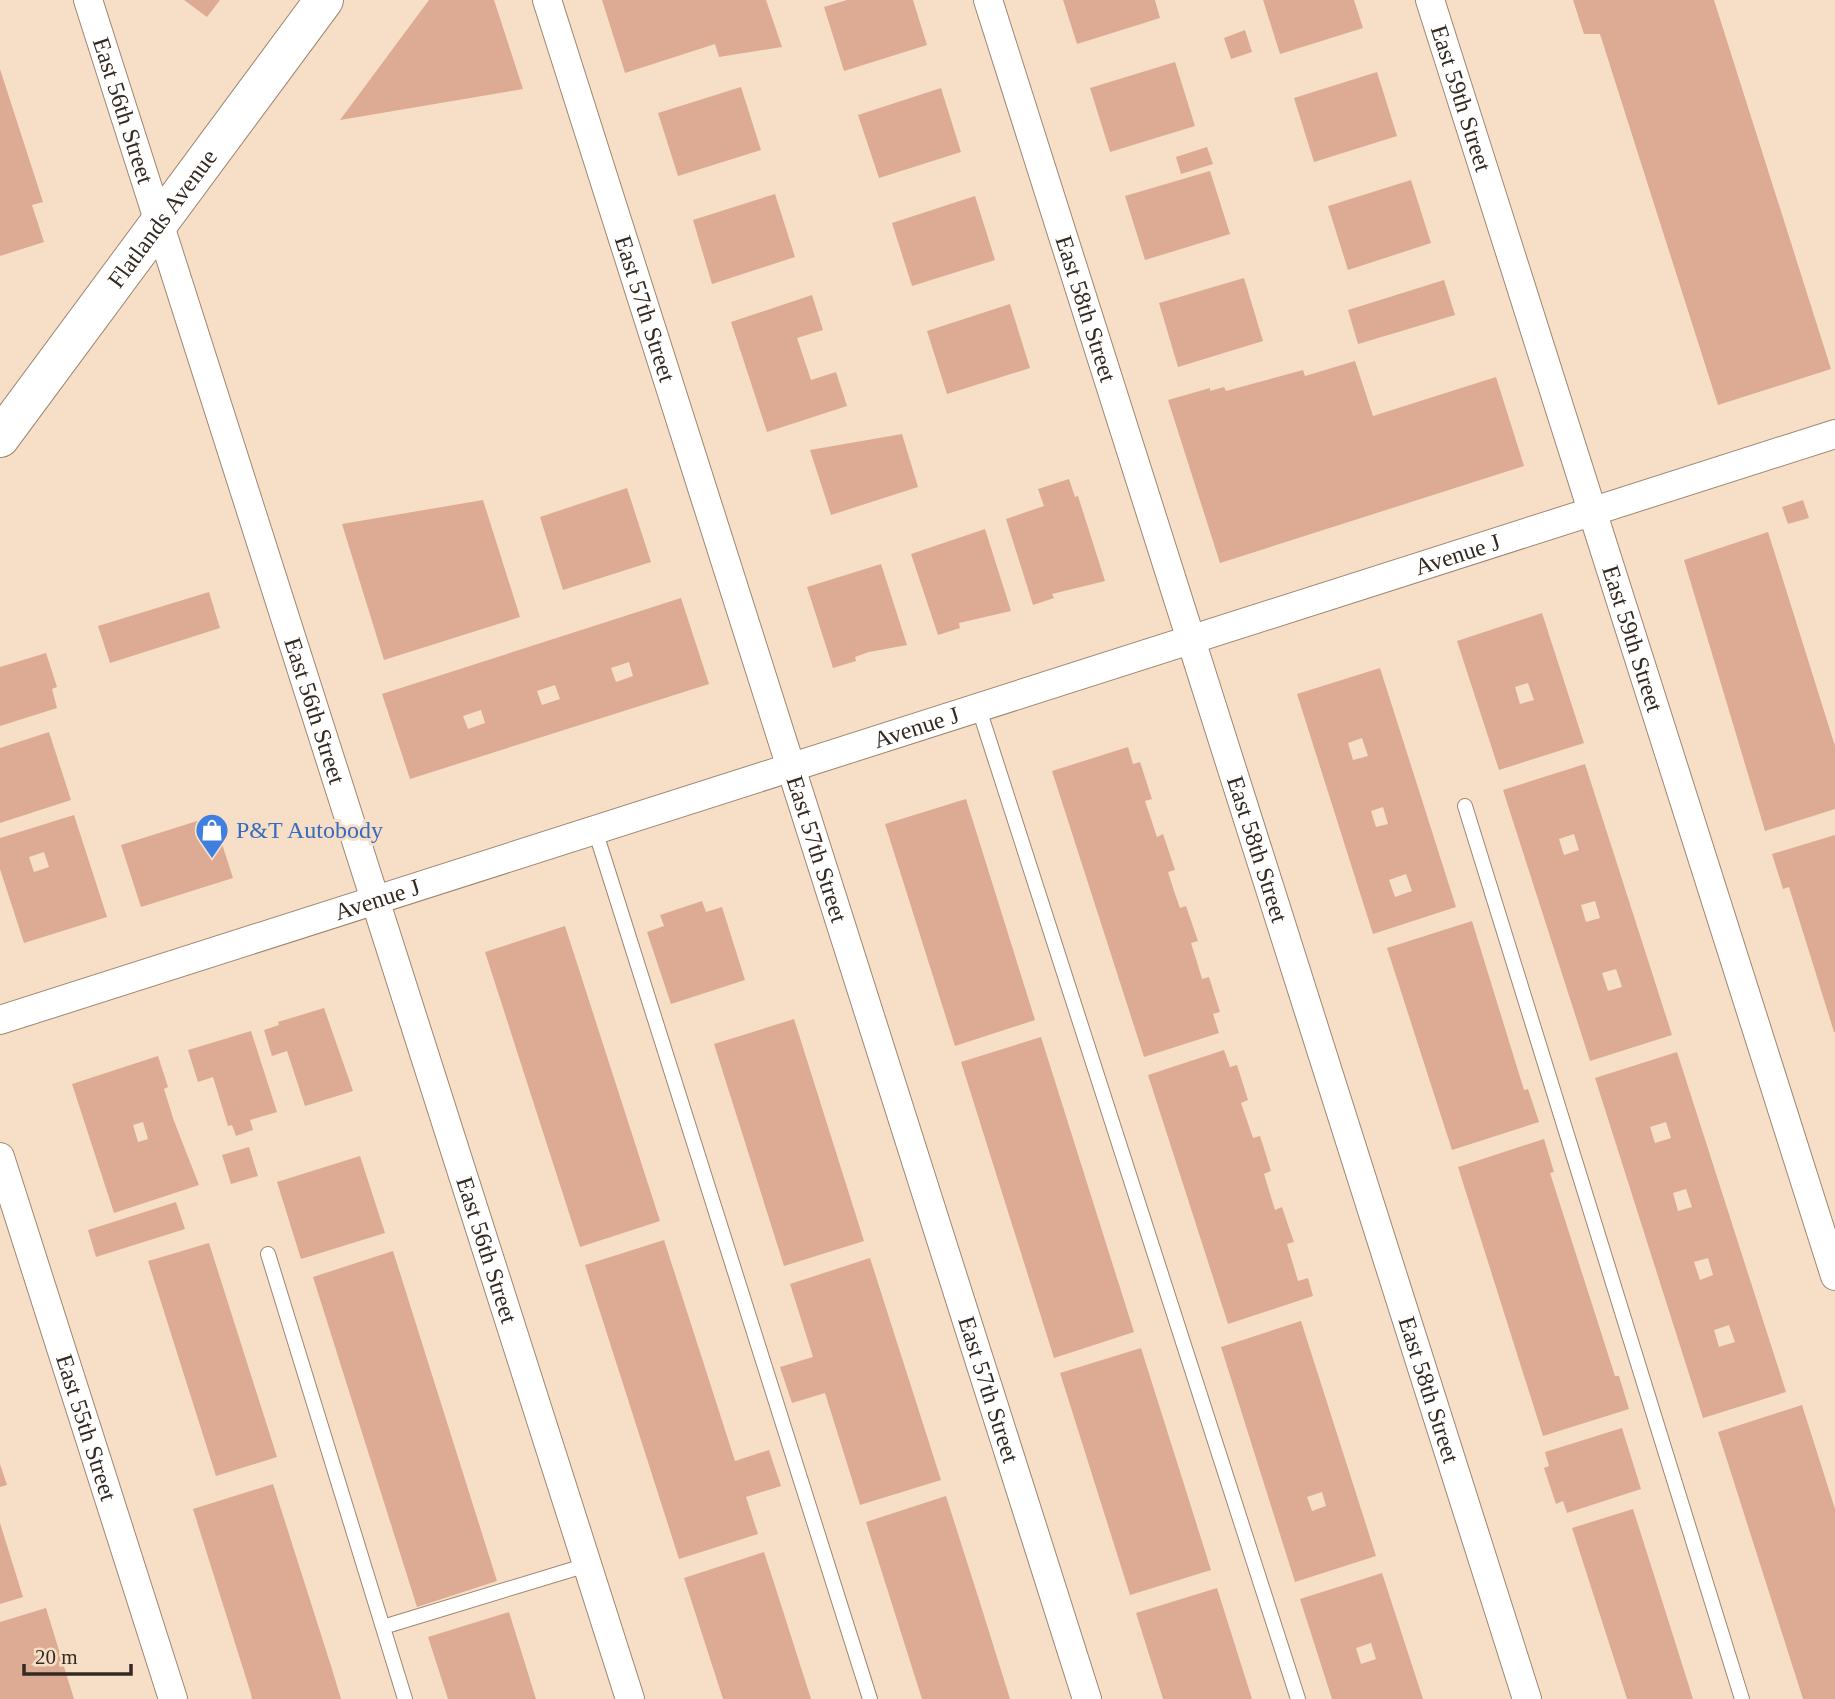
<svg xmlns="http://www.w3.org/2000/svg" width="1835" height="1699" font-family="Georgia,serif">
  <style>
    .building { fill: #ddab93; fill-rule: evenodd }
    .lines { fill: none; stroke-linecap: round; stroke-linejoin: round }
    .lane-casing { stroke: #9e8772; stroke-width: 16 }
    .street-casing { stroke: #9e8772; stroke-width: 30 }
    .secondary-casing { stroke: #9e8772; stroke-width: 40 }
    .lane { stroke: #fff; stroke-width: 14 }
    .street { stroke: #fff; stroke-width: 28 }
    .secondary { stroke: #fff; stroke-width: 38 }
    .labels { text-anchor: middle; stroke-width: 6; stroke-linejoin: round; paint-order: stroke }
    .street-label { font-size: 24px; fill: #342a22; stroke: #f7dec7 }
    .shop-label { font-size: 24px; fill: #366cbe; stroke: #f7dec7; text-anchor: start }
  </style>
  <rect width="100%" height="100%" fill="#f7dec7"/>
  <path class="building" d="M184 0H220L207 17Z
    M429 0H494L523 89 340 120Z
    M602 0H766L782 47 719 57 715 44 625 73Z
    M847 0H913L927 45 844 71 824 7Z
    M1063 0H1155L1160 18 1077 44Z
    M1263 0H1354L1363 28 1280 54Z
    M1573 0H1714L1831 369 1718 405 1600 34H1584Z
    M1245 30 1252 52 1231 59 1224 38Z
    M1175 62 1195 126 1110 152 1090 88Z
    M0 69 43 202 32 205 44 242 0 256Z
    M1377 72 1397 136 1314 162 1294 98Z
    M741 87 761 150 678 176 658 113Z
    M941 88 961 152 879 178 858 115Z
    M1207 147 1213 164 1181 174 1176 157Z
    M1210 171 1230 234 1145 260 1125 196Z
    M1411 180 1431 243 1348 270 1328 206Z
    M775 194 795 257 712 284 693 220Z
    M975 196 995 260 912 286 892 223Z
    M1244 278 1263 341 1178 367 1159 303Z
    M1444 280 1455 315 1358 344 1348 310Z
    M812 295 823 330 797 338 811 380 836 372 847 406 767 432 731 322Z
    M1010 304 1030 368 947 394 927 331Z
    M1355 361 1373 416 1496 377 1524 466 1220 563 1168 400 1210 388V391L1224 387 1226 391 1303 370 1305 376Z
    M902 434 918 487 831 515 810 450Z
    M1069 479 1075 497 1078 496 1105 581 1052 594 1054 598 1033 605 1006 519 1044 506 1038 489Z
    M627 488 651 562 563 590 540 517Z
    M483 500 520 617 384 660 342 524Z
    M1803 500 1809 518 1788 524 1782 507Z
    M985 529 1011 611 959 623 960 628 938 635 911 554Z
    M1768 532 1835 746V809L1765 831 1684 560Z
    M881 564 907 645 869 652 855 657 856 661 833 668 807 587Z
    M209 592 220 628 110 663 98 626Z
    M681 598 709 684 410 779 382 694ZM629 662 633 676 616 682 611 668ZM555 685 560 699 542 705 537 691ZM481 710 485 723 468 729 463 716Z
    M1542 613 1584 743 1499 770 1457 641ZM1528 683 1534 700 1520 704 1515 687Z
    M46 653 57 687 52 689 57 708 0 726V667Z
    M1380 668 1456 907 1373 934 1297 694ZM1362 738 1368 756 1353 760 1348 743ZM1383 807 1388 824 1376 827 1371 811ZM1406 874 1412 891 1395 897 1389 880Z
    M49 732 71 800 0 823V748Z
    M1128 747 1133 764 1140 762 1152 799 1145 801 1157 837 1163 834 1175 870 1168 872 1174 891 1180 908 1186 906 1198 941 1191 943 1197 962 1202 979 1209 977 1220 1012 1213 1014 1219 1033 1144 1057 1052 771Z
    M1585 764 1672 1035 1590 1061 1503 790ZM1574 834 1579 850 1564 855 1559 839ZM1595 901 1600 918 1586 922 1581 905ZM1616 969 1622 987 1608 991 1602 973Z
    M966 799 1035 1020 955 1046 885 824Z
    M74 815 107 917 24 943 0 869V838ZM44 852 49 867 34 872 29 857Z
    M213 816 233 878 141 907 121 845Z
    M1835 835V1032H1834L1789 887 1783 889 1772 854Z
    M702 901 706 912 722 907 745 980 671 1004 647 932 664 926 660 915Z
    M1472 921 1524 1090 1528 1089 1539 1122 1452 1150 1387 948Z
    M565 926 660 1221 580 1247 485 952Z
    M324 1008 353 1091 305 1106 287 1051 272 1056 264 1030 279 1025 278 1022Z
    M794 1019 864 1241 784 1266 714 1044Z
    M251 1031 277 1112 250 1120 253 1130 236 1136 232 1125 228 1126 213 1077 198 1082 188 1050Z
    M1041 1037 1134 1332 1054 1358 961 1062Z
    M1224 1050 1230 1067 1237 1065 1243 1084 1248 1100 1241 1103 1253 1138 1260 1136 1271 1171 1264 1174 1275 1210 1282 1207 1288 1225 1294 1242 1287 1244 1298 1281 1308 1278 1313 1296 1228 1324 1148 1075Z
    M1677 1052 1786 1392 1703 1418 1595 1078ZM1666 1122 1671 1138 1655 1143 1650 1127ZM1686 1189 1692 1207 1678 1211 1673 1193ZM1708 1258 1713 1275 1700 1280 1694 1262ZM1729 1325 1735 1342 1719 1347 1714 1330Z
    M158 1056 168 1087 164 1089 174 1121 199 1185 114 1213 72 1084ZM143 1122 148 1139 138 1142 133 1125Z
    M1544 1139 1554 1172 1550 1173 1615 1376H1619L1629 1409 1543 1436 1458 1167Z
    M249 1147 258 1176 231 1184 222 1155Z
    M360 1156 385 1233 301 1259 277 1182Z
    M176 1202 185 1229 96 1257 88 1230Z
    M664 1240 735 1461 769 1450 781 1486 746 1497 758 1534 679 1559 585 1265Z
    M209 1243 277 1457 216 1476 148 1261Z
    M393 1251 497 1581 417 1607 313 1277Z
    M870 1258 941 1480 860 1505 825 1393 792 1403 780 1367 813 1357 790 1284Z
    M1301 1321 1376 1556 1295 1582 1221 1347ZM1322 1492 1326 1506 1312 1511 1307 1497Z
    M1141 1348 1211 1570 1130 1595 1060 1373Z
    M1802 1405 1835 1509V1699H1803L1718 1432Z
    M1622 1428 1641 1489 1567 1513 1563 1501 1556 1504 1544 1468 1549 1466 1545 1452Z
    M0 1464 7 1485 0 1487Z
    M273 1484 332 1669 341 1699H252L251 1694 193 1509Z
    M946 1496 981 1606 1010 1699H922L866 1522Z
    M1633 1509 1654 1575 1693 1699H1627L1572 1528Z
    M0 1523 23 1597 0 1604Z
    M764 1552 776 1589 811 1699H723L684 1578Z
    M1382 1573 1423 1699H1332L1300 1599ZM1371 1643 1376 1659 1361 1664 1356 1648Z
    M1217 1588 1252 1699H1163L1136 1613Z
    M46 1608 74 1699H0V1622Z
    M509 1612 536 1699H448L428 1637Z"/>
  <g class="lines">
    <defs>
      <path id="lane" d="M979 709 1298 1699
        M1465 806 1742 1699
        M595 830 870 1699
        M268 1254 405 1699
        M383 1627 587 1565"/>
      <g id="street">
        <path id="s1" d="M88 0 630 1699"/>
        <path id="s2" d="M547 0 1087 1699"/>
        <path id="s3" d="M988 0 1527 1699"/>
        <path id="s4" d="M1430 0 1835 1276"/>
        <path id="s5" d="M0 1020 1835 434"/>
        <path id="s6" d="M0 1157 173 1699"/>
      </g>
      <g id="secondary">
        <path id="s7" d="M0 438 324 0"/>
      </g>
    </defs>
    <use href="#lane" class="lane-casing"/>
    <use href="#street" class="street-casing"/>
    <use href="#secondary" class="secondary-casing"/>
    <use href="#lane" class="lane"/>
    <use href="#street" class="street"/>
    <use href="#secondary" class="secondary"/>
  </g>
  <defs>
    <symbol id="shop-pin" viewBox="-11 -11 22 30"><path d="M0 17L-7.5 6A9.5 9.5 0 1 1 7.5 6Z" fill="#3f7fe0" stroke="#f7dec7"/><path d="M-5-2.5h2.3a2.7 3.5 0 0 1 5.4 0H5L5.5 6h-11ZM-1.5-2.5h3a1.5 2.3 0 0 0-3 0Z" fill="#fff"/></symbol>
  </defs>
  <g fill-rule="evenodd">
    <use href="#shop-pin" x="193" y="811" width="38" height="52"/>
  </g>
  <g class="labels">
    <g class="street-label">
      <text dy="8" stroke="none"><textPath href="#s4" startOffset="103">East 59th Street</textPath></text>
      <text dy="8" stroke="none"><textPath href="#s1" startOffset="116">East 56th Street</textPath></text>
      <text dy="8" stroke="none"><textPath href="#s7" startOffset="273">Flatlands Avenue</textPath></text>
      <text dy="8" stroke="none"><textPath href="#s2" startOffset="324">East 57th Street</textPath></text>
      <text dy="8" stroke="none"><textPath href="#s3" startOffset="324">East 58th Street</textPath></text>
      <text dy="8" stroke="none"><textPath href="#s5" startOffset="1530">Avenue J</textPath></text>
      <text dy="8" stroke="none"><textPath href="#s4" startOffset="670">East 59th Street</textPath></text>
      <text dy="8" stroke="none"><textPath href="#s1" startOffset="746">East 56th Street</textPath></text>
      <text dy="8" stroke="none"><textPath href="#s5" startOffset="962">Avenue J</textPath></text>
      <text dy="8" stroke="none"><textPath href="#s2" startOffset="891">East 57th Street</textPath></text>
      <text dy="8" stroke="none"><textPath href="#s3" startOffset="891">East 58th Street</textPath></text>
      <text dy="8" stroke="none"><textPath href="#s5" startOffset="396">Avenue J</textPath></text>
      <text dy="8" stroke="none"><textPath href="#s1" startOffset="1312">East 56th Street</textPath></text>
      <text dy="8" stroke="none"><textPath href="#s2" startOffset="1458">East 57th Street</textPath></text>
      <text dy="8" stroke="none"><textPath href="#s3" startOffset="1458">East 58th Street</textPath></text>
      <text dy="8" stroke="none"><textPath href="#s6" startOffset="284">East 55th Street</textPath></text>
    </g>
    <g class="shop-label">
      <text x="236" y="838">P&amp;T Autobody</text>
    </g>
  </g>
  <path d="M24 1664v10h107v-10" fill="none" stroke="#342a22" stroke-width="3.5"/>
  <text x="35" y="1664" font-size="21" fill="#342a22" stroke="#f7dec7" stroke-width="5" paint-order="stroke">20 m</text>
</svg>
